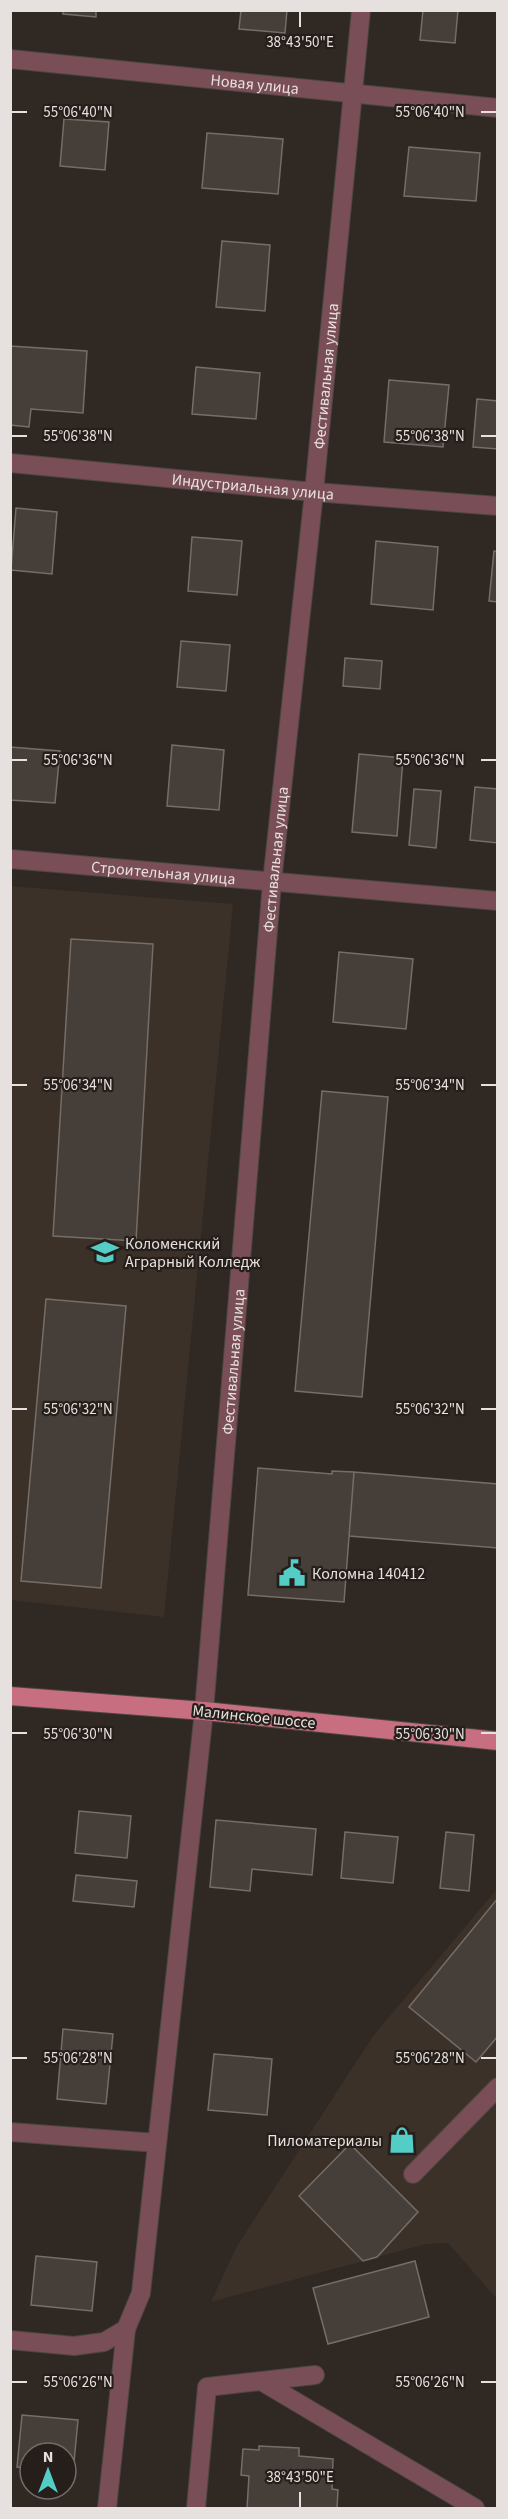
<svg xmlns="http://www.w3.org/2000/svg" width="508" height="2519" font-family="'Source Sans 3',sans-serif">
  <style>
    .built { fill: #3c3128 }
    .building { fill: #463e39; stroke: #756d67; stroke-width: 1.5 }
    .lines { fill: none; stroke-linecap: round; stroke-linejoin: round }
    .minor-casing { stroke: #4c4641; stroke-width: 20 }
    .major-casing { stroke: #4c4641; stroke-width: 20 }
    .minor { stroke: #794e56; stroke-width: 18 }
    .major { stroke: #c76f81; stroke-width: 18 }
    .ticks { fill: none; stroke: #e6e1de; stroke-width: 2 }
    .labels { text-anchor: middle; stroke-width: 4.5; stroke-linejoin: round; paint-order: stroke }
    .street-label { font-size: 16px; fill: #e6e1de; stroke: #251e1a }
    .poi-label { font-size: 16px; fill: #e6e1de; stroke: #251e1a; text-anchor: start }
    .ticks-label { font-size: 15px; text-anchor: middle; fill: #e6e1de; stroke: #251e1a; stroke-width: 4.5; stroke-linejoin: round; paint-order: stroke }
  </style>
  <rect width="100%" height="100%" fill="#2f2823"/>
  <path class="built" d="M10 886 233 904 164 1617 11 1600Z
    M497 1889V2299L448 2243 426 2244 211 2302 237 2246 373 2036Z"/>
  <path class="building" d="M63 10H96V17L63 14Z
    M241 10H287L285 33 239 29Z
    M423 10H458L455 43 420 40Z
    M64 119 109 122 105 170 60 166Z
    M207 133 283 139 278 194 202 188Z
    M409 147 480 153 476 201 404 196Z
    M222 241 270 245 265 311 216 307Z
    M10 346 87 351 83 413 31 409 29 427 10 425Z
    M196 367 260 373 256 419 192 414Z
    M389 380 449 385 443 447 384 442Z
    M477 399 498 401V449L473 447Z
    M16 508 57 512 52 574 11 570Z
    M192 537 242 541 237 595 188 591Z
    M376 541 438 547 433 610 371 604Z
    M494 551 498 552V602L489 601Z
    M181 641 230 645 226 691 177 687Z
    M345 658 382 661 380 689 343 686Z
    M172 745 224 750 219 810 167 806Z
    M10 747 60 751 55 803 10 800Z
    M359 754 403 758 397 836 352 832Z
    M475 787 498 789V843L470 840Z
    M414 789 441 791 436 848 409 845Z
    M71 939 153 944 136 1241 53 1236Z
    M339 952 413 959 406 1029 333 1022Z
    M322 1091 388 1097 362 1397 295 1391Z
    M46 1299 126 1306 101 1588 21 1581Z
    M258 1468 332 1474V1471L354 1472 344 1602 248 1595Z
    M354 1472 498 1484V1548L349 1536Z
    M79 1811 131 1816 127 1858 75 1853Z
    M216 1820 316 1829 312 1875 252 1869 250 1891 210 1887Z
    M345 1832 398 1837 393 1883 341 1878Z
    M446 1832 474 1835 469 1891 440 1888Z
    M76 1875 137 1881 134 1907 73 1901Z
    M498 1898V2036L476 2062 409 2007Z
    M63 2029 113 2034 106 2104 57 2099Z
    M214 2054 272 2059 267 2115 208 2110Z
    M350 2144 418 2212 377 2257 363 2261 299 2196Z
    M36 2256 97 2262 92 2311 31 2305Z
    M415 2261 429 2317 328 2344 313 2288Z
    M22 2415 78 2420 73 2473 66 2472V2453H30V2469L17 2467Z
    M259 2446 299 2448V2456L333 2459 332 2489 338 2490 337 2508H247L249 2476 241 2475 243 2449 259 2450Z"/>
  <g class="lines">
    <defs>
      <g id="minor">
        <path id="s1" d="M10 59 498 108"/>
        <path id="s2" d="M10 463 314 492 498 506"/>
        <path id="s3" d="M10 859 498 901"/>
        <path d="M10 2132 157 2143"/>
        <path d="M413 2174 498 2087"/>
        <path d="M10 2340 74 2346 104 2342 126 2329"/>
        <path d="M261 2381 475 2508"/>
        <path id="s4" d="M107 2508 126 2329 141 2293 204 1711 272 882 314 492 361 10"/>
        <path d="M196 2508 207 2387 315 2375"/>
      </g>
      <path id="major" d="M10 1696 204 1711 498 1741"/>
    </defs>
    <use href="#minor" class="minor-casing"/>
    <use href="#major" class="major-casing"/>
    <use href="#minor" class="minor"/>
    <use href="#major" class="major"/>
  </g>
  <path class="ticks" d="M300 12V27M12 112H27M481 112H496M12 436H27M481 436H496M12 760H27M481 760H496M12 1085H27M481 1085H496M12 1409H27M481 1409H496M12 1733H27M481 1733H496M12 2058H27M481 2058H496M12 2382H27M481 2382H496M300 2492V2507"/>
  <defs>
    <symbol id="university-bare" viewBox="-9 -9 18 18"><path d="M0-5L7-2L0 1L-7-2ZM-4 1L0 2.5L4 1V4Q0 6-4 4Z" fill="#54cdc6" stroke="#251e1a" stroke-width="2.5" paint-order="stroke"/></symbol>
    <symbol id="civic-bare" viewBox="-9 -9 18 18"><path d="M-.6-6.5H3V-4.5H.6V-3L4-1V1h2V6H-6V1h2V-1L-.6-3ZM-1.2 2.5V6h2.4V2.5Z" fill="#54cdc6" stroke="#251e1a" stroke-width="2.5" paint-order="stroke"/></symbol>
    <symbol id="shop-bare" viewBox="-9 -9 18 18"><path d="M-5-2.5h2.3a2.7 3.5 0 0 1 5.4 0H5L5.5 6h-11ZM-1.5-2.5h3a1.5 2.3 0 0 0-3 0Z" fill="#54cdc6" stroke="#251e1a" stroke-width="2.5" paint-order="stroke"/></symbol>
  </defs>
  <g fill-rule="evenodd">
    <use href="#university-bare" x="86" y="1233" width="38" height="38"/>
    <use href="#civic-bare" x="273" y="1554" width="38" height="38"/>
    <use href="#shop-bare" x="383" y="2121" width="38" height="38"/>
  </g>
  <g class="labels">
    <g class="street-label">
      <text dy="6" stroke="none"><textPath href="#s1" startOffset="246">Новая улица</textPath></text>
      <text dy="6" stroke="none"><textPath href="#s4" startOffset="2145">Фестивальная улица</textPath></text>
      <text dy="6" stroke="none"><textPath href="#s2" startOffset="244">Индустриальная улица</textPath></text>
      <text dy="6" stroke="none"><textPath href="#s4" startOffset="1659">Фестивальная улица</textPath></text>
      <text dy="6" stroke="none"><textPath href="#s3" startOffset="154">Строительная улица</textPath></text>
      <text dy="6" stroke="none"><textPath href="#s4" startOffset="1155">Фестивальная улица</textPath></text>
      <text transform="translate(254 1716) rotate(6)" y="6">Малинское шоссе</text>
    </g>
    <g class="poi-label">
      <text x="125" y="1249">Коломенский<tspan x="125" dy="18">Аграрный Колледж</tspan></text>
      <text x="312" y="1579">Коломна 140412</text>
      <text x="382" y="2146" text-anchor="end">Пиломатериалы</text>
    </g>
  </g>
  <g class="ticks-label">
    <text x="300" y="47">38°43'50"E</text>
    <text x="78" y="117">55°06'40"N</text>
    <text x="430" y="117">55°06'40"N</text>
    <text x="78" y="441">55°06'38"N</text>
    <text x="430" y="441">55°06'38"N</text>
    <text x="78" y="765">55°06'36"N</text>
    <text x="430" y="765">55°06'36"N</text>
    <text x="78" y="1090">55°06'34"N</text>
    <text x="430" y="1090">55°06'34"N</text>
    <text x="78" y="1414">55°06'32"N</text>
    <text x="430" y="1414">55°06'32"N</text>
    <text x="78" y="1739">55°06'30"N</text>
    <text x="430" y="1739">55°06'30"N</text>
    <text x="78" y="2063">55°06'28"N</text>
    <text x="430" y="2063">55°06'28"N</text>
    <text x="78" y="2387">55°06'26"N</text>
    <text x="430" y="2387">55°06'26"N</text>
    <text x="300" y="2482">38°43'50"E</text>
  </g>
  <rect width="508" height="2519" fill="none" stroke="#e6e1de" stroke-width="24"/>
  <g transform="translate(48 2471)"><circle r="28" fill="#251e1a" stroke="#726c68" stroke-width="1.5"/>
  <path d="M0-4.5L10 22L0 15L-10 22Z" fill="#54cdc6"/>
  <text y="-9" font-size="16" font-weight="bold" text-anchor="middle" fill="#e6e1de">N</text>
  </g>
</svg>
